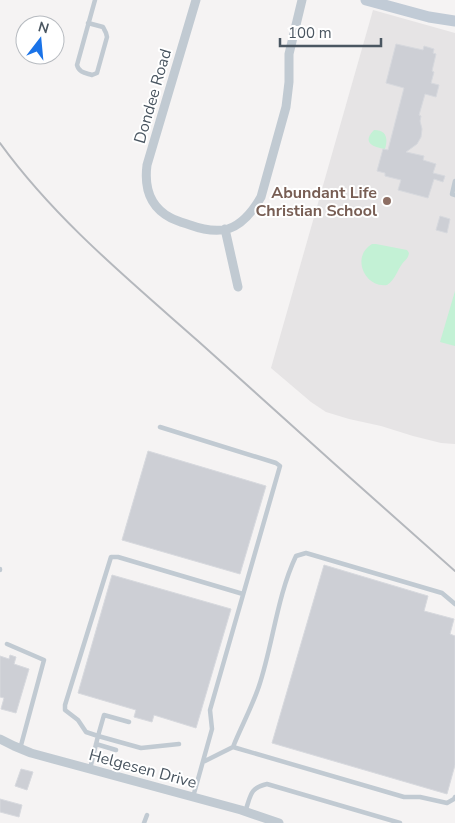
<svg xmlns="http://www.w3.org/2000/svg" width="455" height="823" font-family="'Nunito Sans',sans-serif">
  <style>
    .education { fill: #e6e4e5 }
    .green { fill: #c3f1d5 }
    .building { fill: #cdcfd5; stroke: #d7d9de }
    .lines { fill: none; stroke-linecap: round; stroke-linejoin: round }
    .lane { stroke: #c1cad2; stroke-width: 4.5 }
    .street { stroke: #c1cad2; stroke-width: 9 }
    .secondary { stroke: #c1cbd6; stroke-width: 11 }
    .rail { stroke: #b5b8bd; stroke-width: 2 }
    .education-dot { fill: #8d6e63; stroke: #fff; stroke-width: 2 }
    .labels { text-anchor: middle; stroke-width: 4; stroke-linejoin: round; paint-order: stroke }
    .street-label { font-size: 16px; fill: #4a5661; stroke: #fff }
    .education-label { font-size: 16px; font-weight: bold; fill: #785e54; stroke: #fff; text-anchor: end }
  </style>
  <rect width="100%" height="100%" fill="#f5f3f3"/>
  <path class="education" d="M373 10 455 33V444L441 443 413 436 381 426 349 419 326 412 311 402 271 368Z"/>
  <path class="green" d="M374 130C387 130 388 139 385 149 374 147 361 143 374 130Z
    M372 244H376L407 250 409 253C408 259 405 260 402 264 397 271 395 280 387 285 364 288 351 256 372 244Z
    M455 291V346L440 342Z"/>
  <path class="building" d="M396 44 423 50 424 46 434 49 433 53 436 54 432 71 434 72 431 83 439 85 436 97 425 94 419 115 421 116 420 121 422 129 421 137 417 144 406 152 424 156 423 160 436 164 433 173 445 176 443 182 434 179 428 198 398 190 401 180 385 176V173L377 171 383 149 388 150 404 88 386 83Z
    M440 216 450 219 447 233 436 230Z
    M148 451 266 486 240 574 122 540Z
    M324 565 428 596 424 611 454 619 450 634 455 636V765L447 794 272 743Z
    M112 575 231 609 196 728 154 715 152 722 134 717 136 710 78 693Z
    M10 655 16 657 14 664 29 669 16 713 1 709 4 698 0 697V656L9 659Z
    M21 769 33 772 27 790 15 786Z
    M0 799 22 805 19 817 0 812Z"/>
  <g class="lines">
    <path class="lane" d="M88 23 103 27 106 33 107 37 97 73 92 75C86 73 79 73 77 65L95 0
      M455 181 452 194 455 195
      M160 427 276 463 280 466 210 710 212 729 193 797
      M0 569V570
      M7 644 44 660 20 749
      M129 722 104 715 98 736 86 732 78 720 65 710V705L111 557H118L243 594
      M96 744 116 750
      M233 747 404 797H420L447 803 454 799 455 797
      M203 762 233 747C241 727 252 707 259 686 273 644 277 596 296 556L306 553 442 593 455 604
      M90 769 98 736 141 748 179 744
      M245 812C251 796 249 788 267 784L400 823
      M144 823 147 815"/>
    <path class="street" d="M196 0 147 165C144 188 150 207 171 218 177 221 184 223 190 225 201 229 216 232 228 229 243 224 253 211 261 197L286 107 289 82V54L302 0
      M225 229 238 287
      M0 739 14 746 31 753 241 810 279 823"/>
    <path class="secondary" d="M366 0 429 17 455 21"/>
    <path class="rail" d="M0 143C55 219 128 279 198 341 283 418 369 495 455 571"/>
  </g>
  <circle class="education-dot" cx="387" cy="201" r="5"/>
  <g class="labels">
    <g class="street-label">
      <text transform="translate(152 96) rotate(-74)" y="6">Dondee Road</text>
      <text transform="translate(143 768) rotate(15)" y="6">Helgesen Drive</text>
    </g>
    <g class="education-label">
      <text x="377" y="198">Abundant Life<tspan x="377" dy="18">Christian School</tspan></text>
    </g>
  </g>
  <g transform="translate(40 40) rotate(16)"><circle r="24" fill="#ffffff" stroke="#b7bbc0"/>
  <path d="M0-4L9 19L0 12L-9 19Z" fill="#1a73e8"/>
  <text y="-8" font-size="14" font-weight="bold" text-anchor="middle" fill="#4a5661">N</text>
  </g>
  <path d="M280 38v8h101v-8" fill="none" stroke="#4a5661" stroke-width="2.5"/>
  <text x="288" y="38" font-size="15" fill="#4a5661" stroke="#ffffff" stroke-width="4" paint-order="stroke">100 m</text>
</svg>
